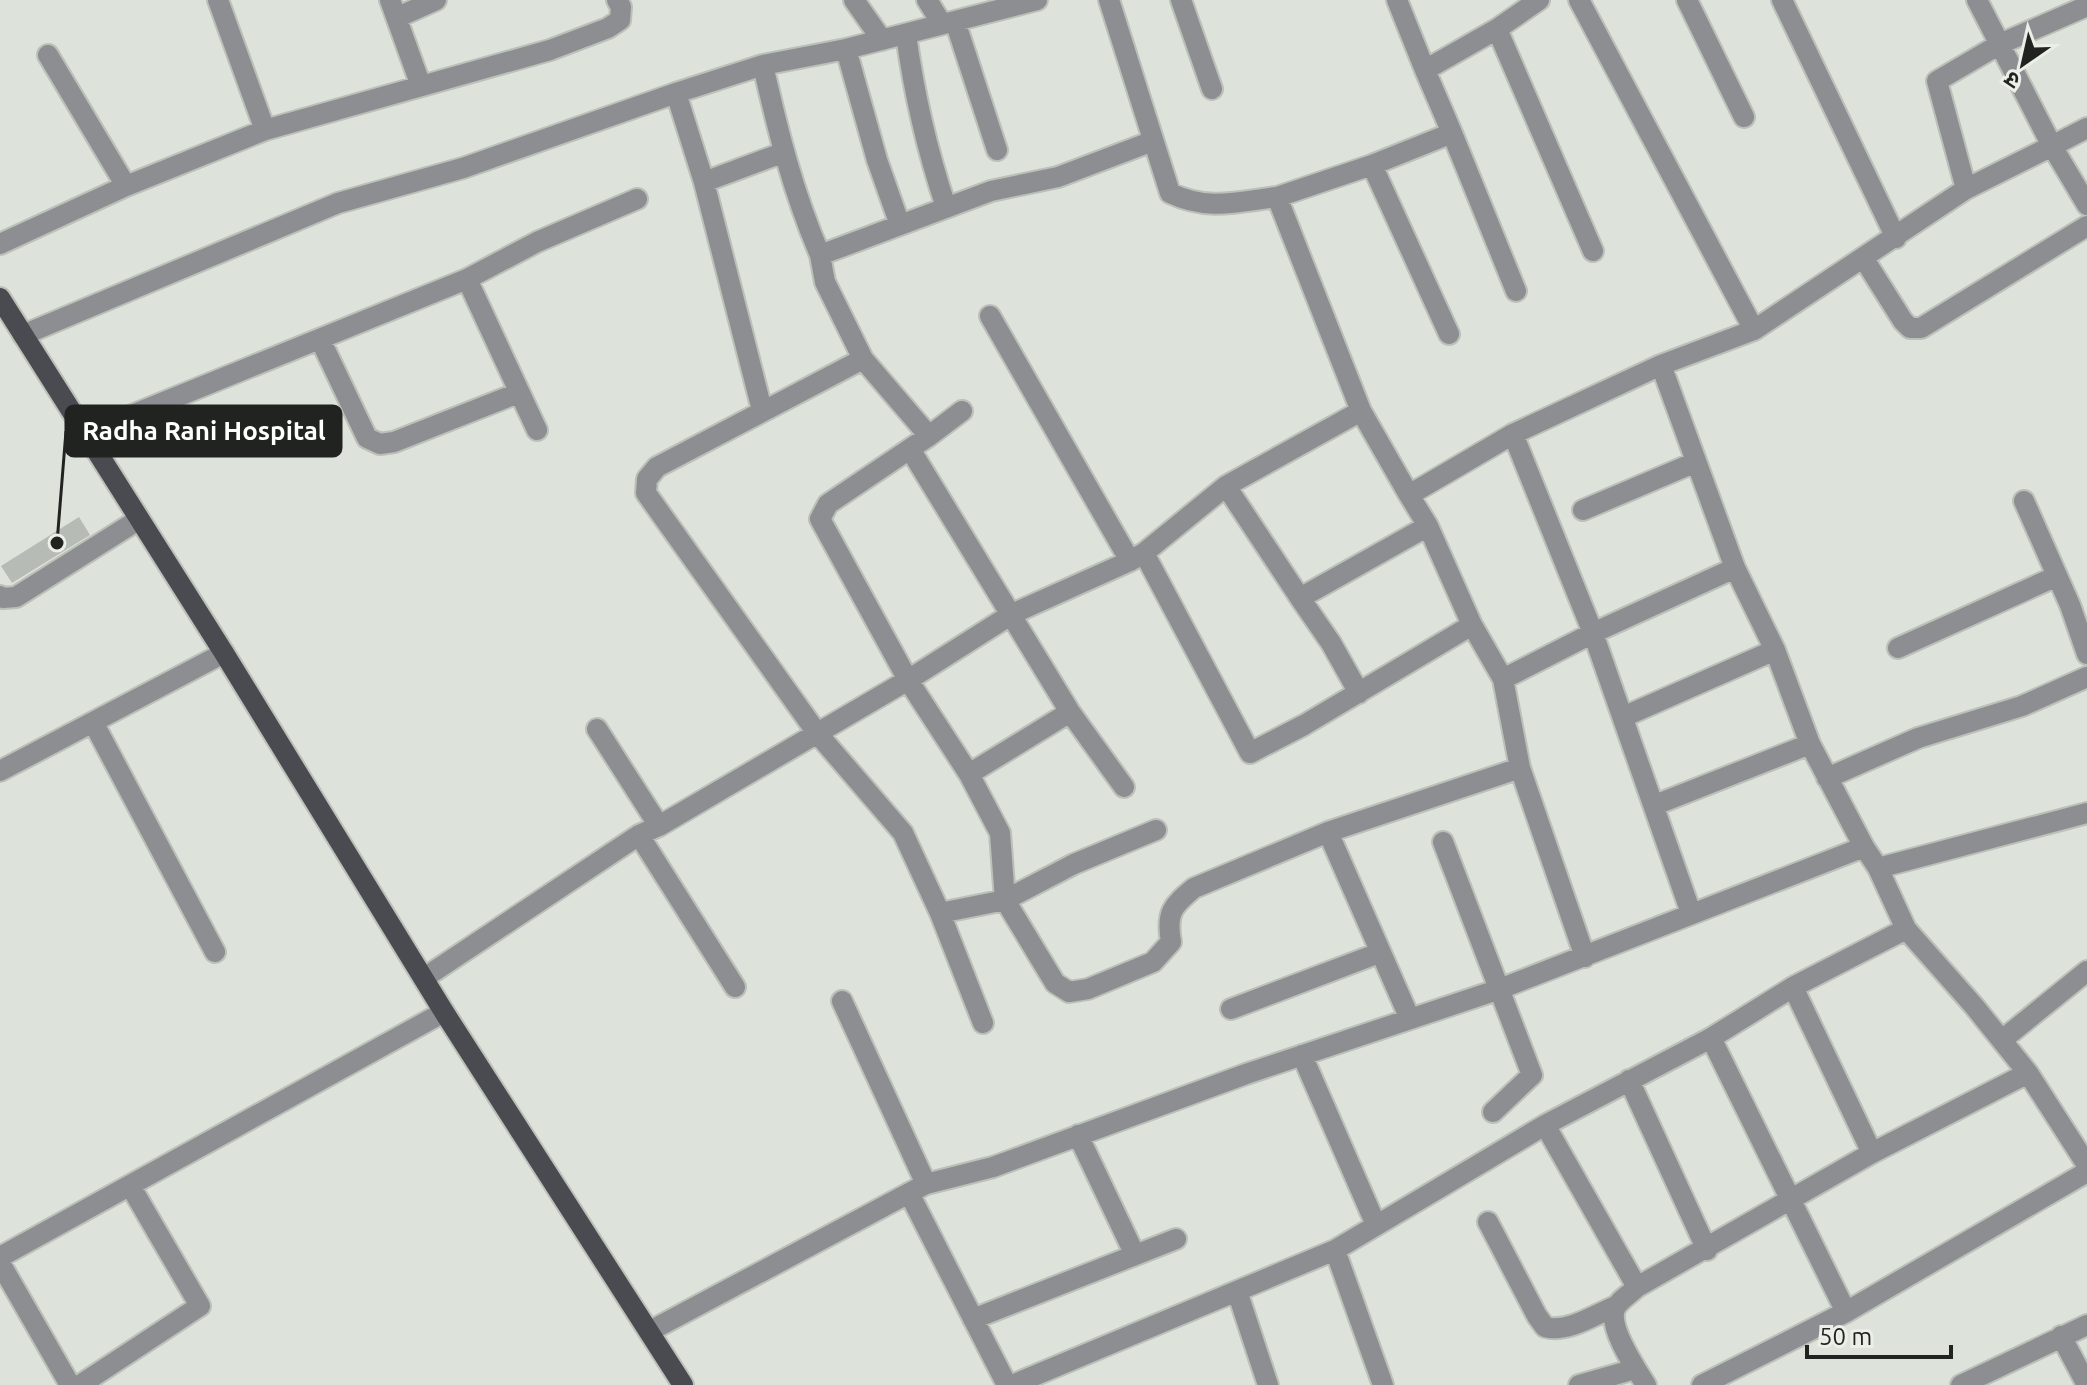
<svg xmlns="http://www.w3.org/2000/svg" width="2087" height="1385" font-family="Ubuntu,'Noto Sans Devanagari',sans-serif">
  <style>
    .building { fill: #b6bcb5 }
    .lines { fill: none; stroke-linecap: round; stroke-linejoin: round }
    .minor-casing { stroke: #bbc0b9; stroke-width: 24 }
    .major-casing { stroke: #bbc0b9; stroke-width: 24 }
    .minor { stroke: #8d8e92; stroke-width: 20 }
    .major { stroke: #4a4b51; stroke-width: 20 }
    .leader { fill: none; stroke: #212320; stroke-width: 3 }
    .callout-dot { fill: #212320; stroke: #eaf0e8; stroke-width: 3 }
    .callout { fill: #212320; stroke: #212320; stroke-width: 3 }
    .callout-label { font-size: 26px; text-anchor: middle; font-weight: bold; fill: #fff }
  </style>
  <rect width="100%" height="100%" fill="#dde3db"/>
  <path class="building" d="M79 517 90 535 12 583 1 566Z"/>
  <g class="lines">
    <defs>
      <path id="minor" d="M218 0 265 130 550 50 608 28 620 20 621 7 617 0
        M390 0 421 86
        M854 0 882 40
        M927 0 942 24
        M1109 0 1170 193C1207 211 1237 202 1277 197L1361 411 1409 495 1513 434 1661 365 1754 330 1966 189 2052 146 1977 0
        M1181 0 1212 89
        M1397 0 1425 70
        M1579 0 1754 330
        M1687 0 1744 117
        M1782 0 1896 238
        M398 17 436 0
        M955 21 997 150
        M1497 29 1593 251
        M906 34C914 94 927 150 946 207
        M846 49 877 160 900 225
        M48 55 126 186
        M763 65C778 132 793 192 820 255
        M2087 128 2052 146 2087 205
        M1452 133 1516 291
        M1372 165 1449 334
        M704 182 782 153
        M1966 189 1937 81 2000 44 2087 6
        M1277 197 1372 165 1452 133 1425 70 1497 29 1539 0
        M0 244 126 186 265 130
        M1864 259 1903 321 1910 328H1921L2087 226
        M467 279 537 430
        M990 316 1130 561
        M23 335 338 203 463 168 676 93
        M320 339 367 438 380 444 394 442 518 393
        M863 359 657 467 647 479 646 493 817 733 903 833 940 913 983 1023
        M1661 365 1735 568 1775 650 1810 744 1864 847
        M762 410 704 182 676 93 763 65 846 49 1037 0
        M962 411 929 436 828 504 820 519 908 680 969 774 1000 833 1005 900 1074 864 1156 830
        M85 434 467 279 537 242 637 199
        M1513 434 1593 633 1691 913
        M929 436 863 359 825 282 820 255 991 191 1058 177 1153 141
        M910 449 1070 712 1124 787
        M1226 486 1300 598
        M1409 495 1428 526 1472 625 1503 679 1593 633 1735 568
        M2024 501 2070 605 2087 654
        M1583 510 1696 462
        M1144 553 1250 753 1304 725 1472 625
        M0 596 3 598 16 597 138 520
        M1898 648 2057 576
        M1359 693 1331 643 1300 598 1428 526
        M1623 717 1775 650
        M93 722 215 952
        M597 729 659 826
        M1520 768 1585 957
        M0 771 224 653
        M969 774 1070 712
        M1827 778 1918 738 2022 706 2087 677
        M1655 805 1810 744
        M1328 832 1410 1019
        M639 835 735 987
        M1443 842 1532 1075 1493 1112
        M1878 868 2087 813
        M940 913 1005 900 1055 983 1069 992 1088 989 1153 962 1171 942C1166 913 1172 906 1194 888L1328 832 1520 768 1503 679
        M424 978 639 835 659 826 908 680 1012 614 1130 561 1144 553 1226 486 1361 411
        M1793 987 1872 1153
        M1231 1009 1379 953
        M1711 1038 1846 1312
        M2002 1040 2087 971
        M1302 1055 1376 1225
        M1629 1080 1707 1250
        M1545 1125 1637 1287
        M1078 1135 1135 1255
        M926 1184 993 1167 1246 1074 1497 990 1864 847 1878 868 1906 929 1974 1006 2028 1073 2087 1165
        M909 1193 1007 1385
        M1488 1222 1537 1316 1545 1327C1568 1333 1594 1315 1616 1306
        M1335 1250 1383 1385
        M0 1257 444 1012
        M0 1263 70 1385
        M1237 1291 1268 1385
        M973 1319 1176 1239
        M650 1331 926 1184 842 1001
        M2061 1336 2087 1385
        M80 1385 200 1306 131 1187
        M1012 1385 1335 1250 1545 1125 1711 1038 1793 987 1906 929
        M1579 1385 1635 1369
        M1646 1385C1636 1369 1608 1328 1615 1309 1618 1301 1630 1294 1637 1287L1872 1153 2028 1073
        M1702 1385 1846 1312 2087 1172
        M1961 1385 2087 1325"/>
      <path id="major" d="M0 298 224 653 444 1012 683 1385"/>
    </defs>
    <use href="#minor" class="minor-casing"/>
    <use href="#major" class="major-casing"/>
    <use href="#minor" class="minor"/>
    <use href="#major" class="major"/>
  </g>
  <path class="leader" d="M57 543L66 431"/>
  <circle class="callout-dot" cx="57" cy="543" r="8"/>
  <rect class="callout" x="66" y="406" width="275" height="50" rx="8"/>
  <g class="callout-label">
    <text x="204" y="440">Radha Rani Hospital</text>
  </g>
  <g transform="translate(2023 64) rotate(214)" stroke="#eaf0e8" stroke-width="6" paint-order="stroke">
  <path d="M0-6L14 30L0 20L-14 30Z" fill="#212320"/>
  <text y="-12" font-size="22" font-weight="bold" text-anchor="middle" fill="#212320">उ</text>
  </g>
  <path d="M1807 1345v12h144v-12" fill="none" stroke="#212320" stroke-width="4"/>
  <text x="1819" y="1345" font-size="24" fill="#212320" stroke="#eaf0e8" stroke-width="6" paint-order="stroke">50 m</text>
</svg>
